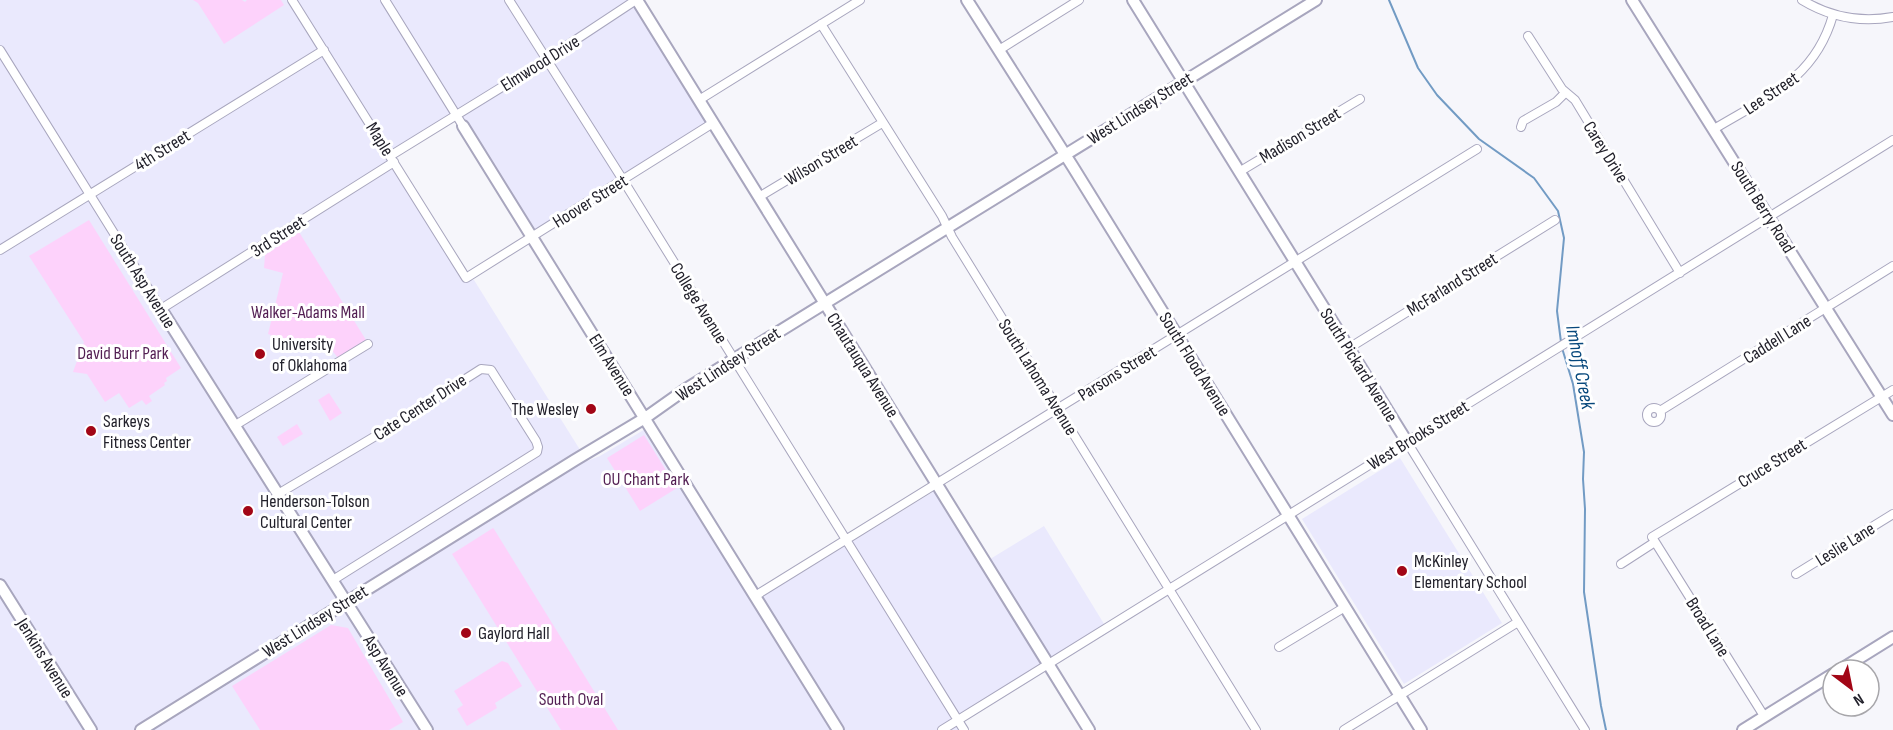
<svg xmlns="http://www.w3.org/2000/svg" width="1893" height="730" font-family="'Sofia Sans Condensed',sans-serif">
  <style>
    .built { fill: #eae9fd }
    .green { fill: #fdd2fb }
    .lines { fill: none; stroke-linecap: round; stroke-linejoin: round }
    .stream { stroke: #729bc4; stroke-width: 2 }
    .street-casing { stroke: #a8a6be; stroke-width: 10 }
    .secondary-casing { stroke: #a8a6be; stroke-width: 14 }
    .street { stroke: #fff; stroke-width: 8 }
    .secondary { stroke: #fff; stroke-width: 10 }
    .poi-dot { fill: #a20616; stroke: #fff; stroke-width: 2 }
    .labels { text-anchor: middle; stroke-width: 6; stroke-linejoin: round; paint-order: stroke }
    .street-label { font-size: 18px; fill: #22212b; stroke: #fff }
    .park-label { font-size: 18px; fill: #531f53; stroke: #fff }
    .poi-label { font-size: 18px; fill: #22212b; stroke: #fff; text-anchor: start }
    .water-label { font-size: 20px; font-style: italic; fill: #07487c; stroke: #fff }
  </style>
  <rect width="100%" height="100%" fill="#f6f6fb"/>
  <path class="built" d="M0 0H631L709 123 534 231 458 110 385 156 462 280H474L587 461 600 456 647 428 754 602 936 490 982 564 1044 526 1109 632 957 726 959 730H0Z
    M1400 458 1502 623 1404 684 1302 519Z"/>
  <path class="green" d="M193 0H242L245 2 247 0H281L284 5 224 44 198 3Z
    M89 220 181 368 166 378 167 381 164 383 165 385 149 396 152 401 146 405 142 400 129 408 119 393 105 402 87 374 73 372 84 342 29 256Z
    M299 232 366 340 338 358 331 349 304 346 270 338 271 335 268 334 283 273 264 268 265 255Z
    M329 393 342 413 330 421 318 400Z
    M297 424 303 434 283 446 277 437Z
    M644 435 677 488 640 511 607 458Z
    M493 528 494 529 618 730H561L452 554Z
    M331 625 348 628 403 722 389 730H260L232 686Z
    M502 661 508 663 522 686 495 703 497 708 467 726 457 709 463 705 454 691Z"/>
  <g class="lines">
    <path class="stream" d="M1389 0 1418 68 1437 95 1479 139 1534 178 1558 211 1564 238 1557 311 1561 342
      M1562 348 1573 384 1584 452 1583 479 1585 509 1584 592 1601 706 1606 730"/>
    <defs>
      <path id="street" d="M292 0 466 278 713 123
        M385 0 463 126
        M509 0 623 180 964 730
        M1802 0C1830 17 1860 23 1893 17
        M821 24 942 216 952 237 1256 730
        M1528 36 1562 89 1575 100 1680 273
        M0 50 161 309 394 162
        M999 50 1079 0
        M699 100 860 0
        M1521 127 1523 121 1556 102 1565 93
        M1714 129C1767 97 1815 79 1833 15
        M390 156 536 66 636 0
        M1239 172 1360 99
        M759 197 882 123
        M0 250 324 50
        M1349 348 1555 220
        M1647 415a7 7 0 1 1 14 0a7 7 0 1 1-14 0Z
        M1660 411 1893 266
        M234 426 368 344
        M1407 442 1585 730
        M278 494 384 431 481 369 491 370 536 441 538 447 537 452 333 580
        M1621 564 1655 542
        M1796 574 1893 514
        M755 596 1477 149
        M1279 647 1345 607
        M1764 716 1652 537 1893 390
        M942 730 1893 140
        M1344 730 1518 622"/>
      <path id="secondary" d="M637 0 1089 730
        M967 0 1073 167 1421 730
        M1133 0 1407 442
        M1632 0 1893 415
        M463 126 838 730
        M161 309 427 730
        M0 585 91 730
        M1840 670 1893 637
        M141 730 575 460 645 418 686 389 1316 0
        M1743 730 1833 674"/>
    </defs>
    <use href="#street" class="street-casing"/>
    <use href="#secondary" class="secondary-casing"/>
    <use href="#street" class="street"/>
    <use href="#secondary" class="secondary"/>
  </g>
  <g class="poi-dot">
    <circle cx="260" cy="354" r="6"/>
    <circle cx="591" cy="409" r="6"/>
    <circle cx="91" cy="431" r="6"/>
    <circle cx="248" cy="511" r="6"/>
    <circle cx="1402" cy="571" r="6"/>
    <circle cx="466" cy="633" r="6"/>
  </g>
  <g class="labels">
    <g class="street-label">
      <text transform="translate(540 63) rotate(-32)" y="6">Elmwood Drive</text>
      <text transform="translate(1771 93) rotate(-34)" y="6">Lee Street</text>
      <text transform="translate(1140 108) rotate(-32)" y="6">West Lindsey Street</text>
      <text transform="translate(1300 135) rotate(-31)" y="6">Madison Street</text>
      <text transform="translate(380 139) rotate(58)" y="6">Maple</text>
      <text transform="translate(162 150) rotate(-32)" y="6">4th Street</text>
      <text transform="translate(1606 152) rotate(58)" y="6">Carey Drive</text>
      <text transform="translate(821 160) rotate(-31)" y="6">Wilson Street</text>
      <text transform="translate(590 201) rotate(-32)" y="6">Hoover Street</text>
      <text transform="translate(1763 207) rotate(58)" y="6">South Berry Road</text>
      <text transform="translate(278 236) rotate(-33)" y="6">3rd Street</text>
      <text transform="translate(143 281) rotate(58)" y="6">South Asp Avenue</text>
      <text transform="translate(1452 284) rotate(-32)" y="6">McFarland Street</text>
      <text transform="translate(699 303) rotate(58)" y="6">College Avenue</text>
      <text transform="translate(1777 339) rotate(-32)" y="6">Caddell Lane</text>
      <text transform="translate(728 364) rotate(-33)" y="6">West Lindsey Street</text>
      <text transform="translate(1195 364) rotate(58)" y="6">South Flood Avenue</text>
      <text transform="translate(612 365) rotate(58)" y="6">Elm Avenue</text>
      <text transform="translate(863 365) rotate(58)" y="6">Chautauqua Avenue</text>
      <text transform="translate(1359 365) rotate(58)" y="6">South Pickard Avenue</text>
      <text transform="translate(1117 373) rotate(-32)" y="6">Parsons Street</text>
      <text transform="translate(1038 377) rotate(58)" y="6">South Lahoma Avenue</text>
      <text transform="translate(420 407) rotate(-33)" y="6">Cate Center Drive</text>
      <text transform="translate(1418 435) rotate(-32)" y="6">West Brooks Street</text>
      <text transform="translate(1772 463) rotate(-32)" y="6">Cruce Street</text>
      <text transform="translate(1845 544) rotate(-32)" y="6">Leslie Lane</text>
      <text transform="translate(315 621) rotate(-32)" y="6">West Lindsey Street</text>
      <text transform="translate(1708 627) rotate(58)" y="6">Broad Lane</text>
      <text transform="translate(45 658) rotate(58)" y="6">Jenkins Avenue</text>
      <text transform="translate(386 666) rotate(58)" y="6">Asp Avenue</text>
    </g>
    <g class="park-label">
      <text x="308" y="318">Walker-Adams Mall</text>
      <text x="123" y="359">David Burr Park</text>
      <text x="646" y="485">OU Chant Park</text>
      <text x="571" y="705">South Oval</text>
    </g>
    <g class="poi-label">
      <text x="272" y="350">University<tspan x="272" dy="21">of Oklahoma</tspan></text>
      <text x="579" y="415" text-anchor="end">The Wesley</text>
      <text x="103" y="427">Sarkeys<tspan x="103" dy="21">Fitness Center</tspan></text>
      <text x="260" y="507">Henderson-Tolson<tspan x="260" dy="21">Cultural Center</tspan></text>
      <text x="1414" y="567">McKinley<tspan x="1414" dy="21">Elementary School</tspan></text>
      <text x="478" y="639">Gaylord Hall</text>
    </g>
    <g class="water-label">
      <text transform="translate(1581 367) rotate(79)" y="7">Imhoff Creek</text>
    </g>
  </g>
  <g transform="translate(1851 688) rotate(148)"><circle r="28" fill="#ffffff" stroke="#a7a6aa" stroke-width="1.5"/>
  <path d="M0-4.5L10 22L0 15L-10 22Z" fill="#a20616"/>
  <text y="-9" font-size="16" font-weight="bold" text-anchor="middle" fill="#22212b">N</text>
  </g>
</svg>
